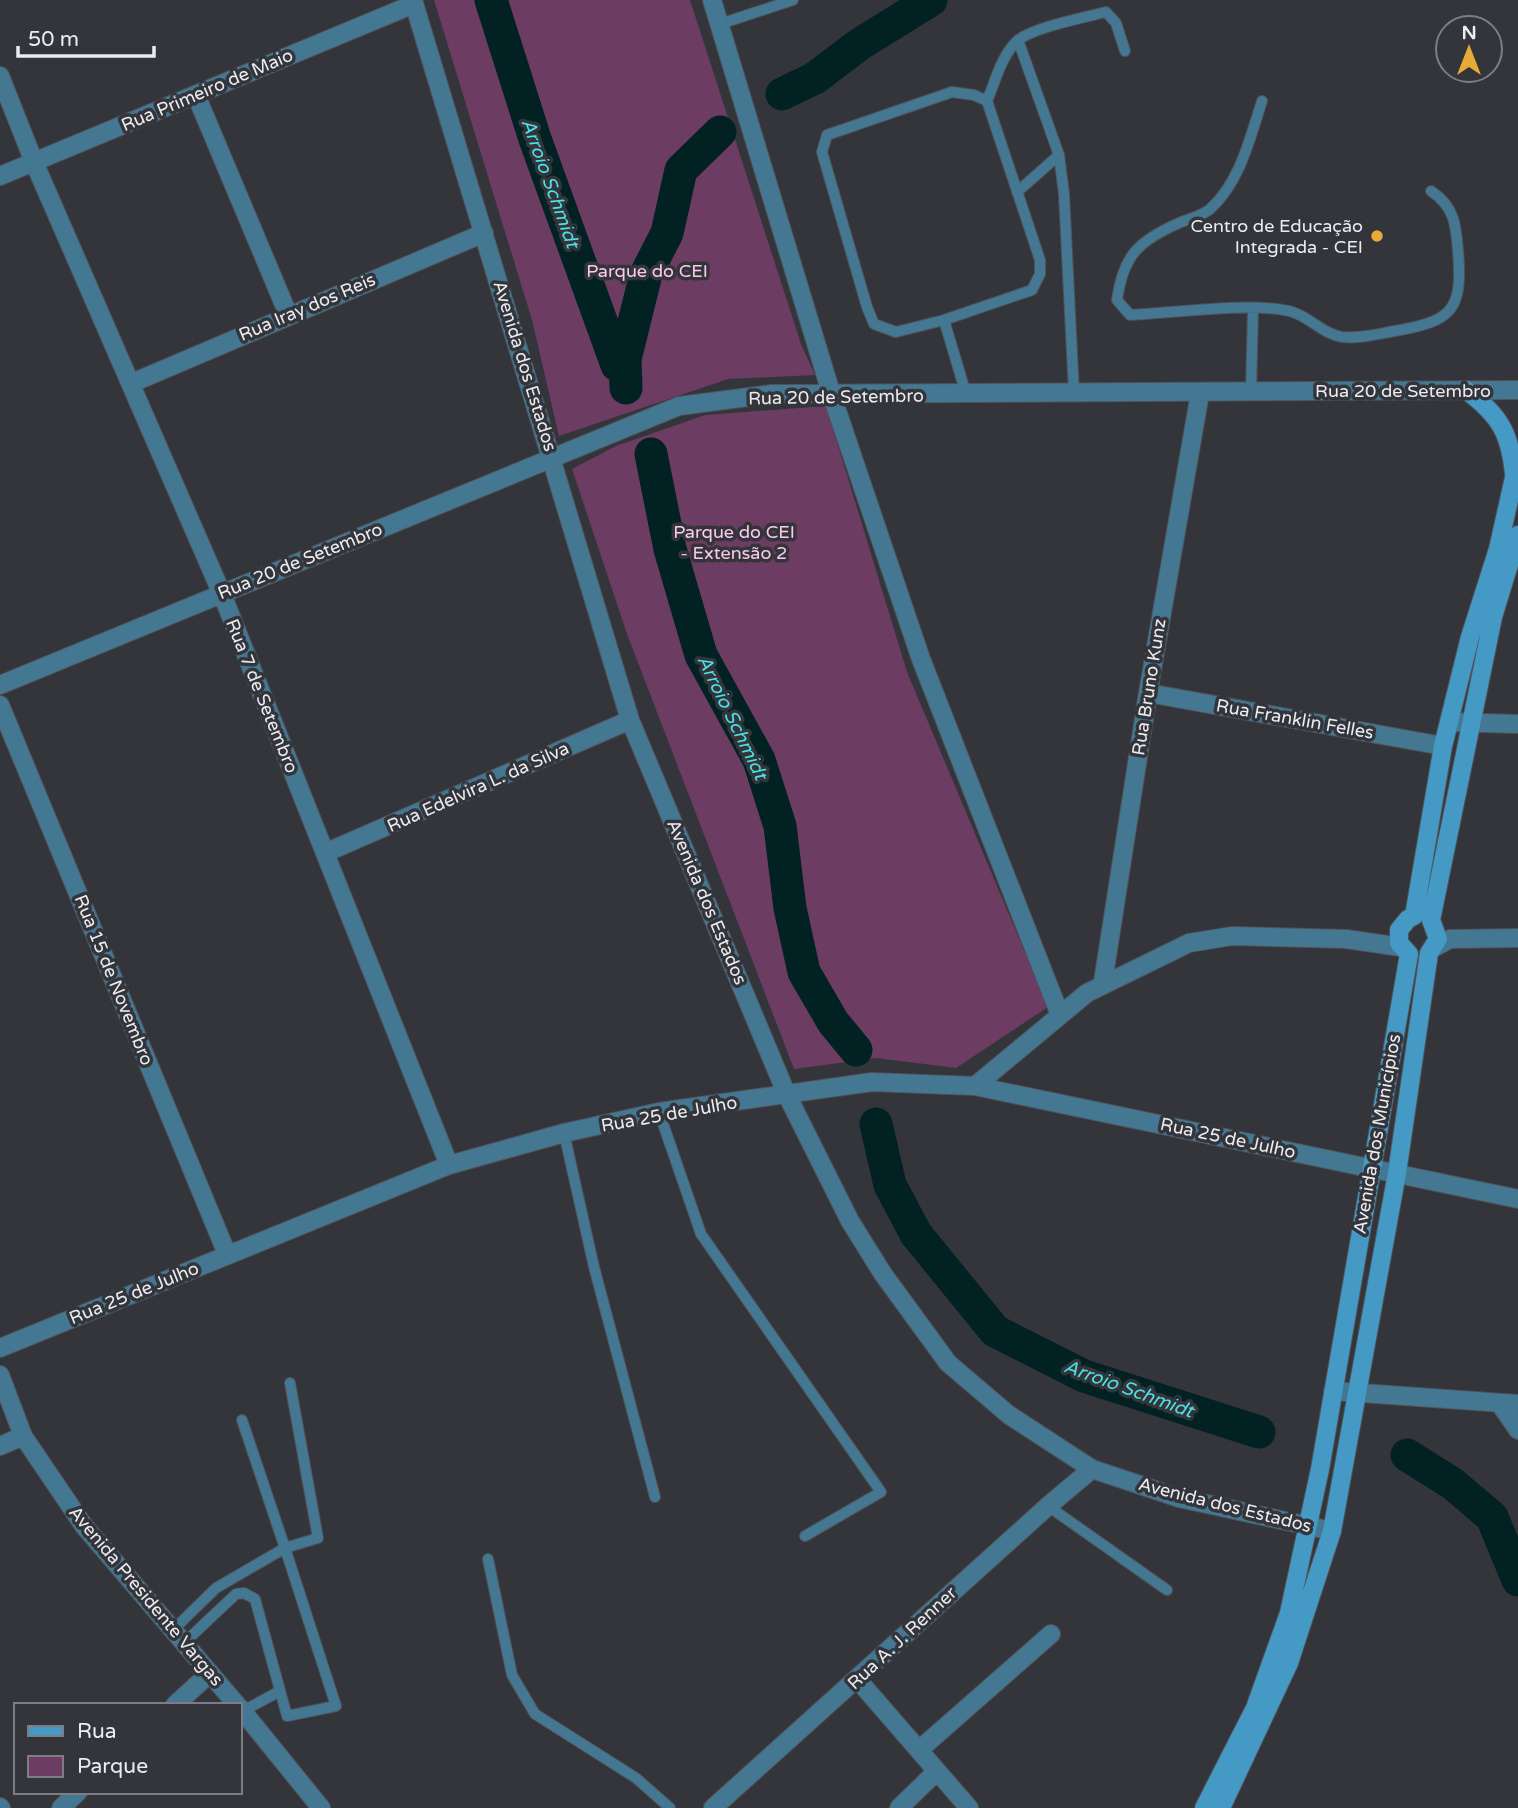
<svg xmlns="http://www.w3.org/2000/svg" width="1518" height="1808" font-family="'Varela Round',sans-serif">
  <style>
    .green { fill: #6d3c62 }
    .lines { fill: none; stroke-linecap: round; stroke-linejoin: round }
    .river { stroke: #012122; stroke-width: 33 }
    .lane-casing { stroke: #505258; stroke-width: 12 }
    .street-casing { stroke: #505258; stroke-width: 20 }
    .secondary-casing { stroke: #505258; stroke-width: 20 }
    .lane { stroke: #447792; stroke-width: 10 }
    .street { stroke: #447792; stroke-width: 18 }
    .secondary { stroke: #449ac5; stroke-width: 18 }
    .poi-dot { fill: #e8ab37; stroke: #33353b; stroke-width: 2.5 }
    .labels { text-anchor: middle; stroke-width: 7; stroke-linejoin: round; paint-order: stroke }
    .street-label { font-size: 18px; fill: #eaecf0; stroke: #33353b }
    .poi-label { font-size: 18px; fill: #eaecf0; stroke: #33353b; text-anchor: end }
    .park-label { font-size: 18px; fill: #fbc9ed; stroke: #33353b }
    .water-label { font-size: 19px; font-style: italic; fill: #4be0e5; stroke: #33353b }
  </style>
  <rect width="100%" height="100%" fill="#33353b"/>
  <path class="green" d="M434 0H690L801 344 815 375 728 379 559 436 532 320Z
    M826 406 907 672 1048 1007 956 1068 877 1058 794 1069 627 634 572 469 616 446 705 415Z"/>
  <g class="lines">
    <path class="river" d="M491 0 535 139 617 365
      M782 94 815 78 860 44 931 0
      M626 388 625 359 646 274 667 233 681 170 720 132
      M651 454 670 549 701 655 759 760 780 826 790 908 804 972 833 1022 856 1050
      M876 1124 890 1185 916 1234 995 1331 1084 1376 1259 1432
      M1407 1455 1453 1484 1492 1517 1518 1580"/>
    <defs>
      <path id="lane" d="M720 24 793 0
        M1018 40 1059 155 1064 194 1074 393
        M952 92 974 95 987 101 1040 260V274L1032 290 944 320 896 332 874 324 867 307 822 152 827 135Z
        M987 101C995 82 1001 57 1016 42 1030 28 1086 17 1106 12L1116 23 1125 51
        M1262 101C1250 138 1240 183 1209 210 1201 216 1188 219 1179 223 1138 241 1123 256 1117 300L1130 315C1173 313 1249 302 1289 311 1308 315 1322 334 1342 337 1359 339 1378 334 1395 331 1452 321 1463 311 1458 251 1456 224 1454 206 1431 191
        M1017 192 1059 155
        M944 320 966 394
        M1251 392 1253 309
        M659 1112 701 1234 881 1492 805 1536
        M564 1133 594 1267 655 1497
        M242 1420 285 1548 318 1538 290 1383
        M1048 1506 1167 1590
        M488 1559 512 1675 535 1714 636 1778 670 1808
        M173 1630 216 1588 285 1548 336 1706 287 1716 255 1599 244 1593 236 1594 184 1643
        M243 1711 280 1691"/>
      <path id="street" d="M413 0 630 720 787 1095 850 1221 883 1274 948 1363 1009 1415 1092 1469 1179 1498 1332 1531
        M712 0 832 396 921 659 1060 1015
        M0 76 34 162 222 594 449 1165
        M196 95 288 314
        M0 176 414 4
        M132 383 484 233
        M0 685 679 406 772 394 1518 390
        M1148 693 1443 746
        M0 705 227 1254
        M1449 722 1518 724
        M325 853 630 720
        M1435 947 1450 939 1518 938
        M1103 982 1148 693 1200 393
        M975 1086 1087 993 1189 943 1232 936 1346 939 1401 947
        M0 1348 449 1165 564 1133 659 1112 872 1082 975 1086 1518 1199
        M0 1375 23 1436 84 1526 237 1705
        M1333 1391 1518 1404
        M1500 1404 1518 1430
        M0 1446 23 1436
        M858 1680 969 1808
        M175 1705 210 1673
        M240 1708 321 1808
        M919 1750 1051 1634
        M0 1807 1 1808
        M61 1808 78 1792
        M713 1808 1048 1506 1092 1469
        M899 1808 937 1771"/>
      <path id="secondary" d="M1466 390C1499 415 1510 432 1514 474
        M1414 916 1443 746 1470 637 1498 549 1518 460
        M1409 954 1399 943V930L1408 919 1414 916
        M1204 1808 1255 1708 1289 1613 1320 1469 1409 954
        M1221 1808 1289 1663 1332 1531 1397 1173 1429 953 1438 939 1431 920 1493 617 1518 535"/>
    </defs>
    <use href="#lane" class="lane-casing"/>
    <use href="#street" class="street-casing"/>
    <use href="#secondary" class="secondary-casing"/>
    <use href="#lane" class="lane"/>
    <use href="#street" class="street"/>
    <use href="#secondary" class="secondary"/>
  </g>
  <circle class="poi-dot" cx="1377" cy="236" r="7"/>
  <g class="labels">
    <g class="street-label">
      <text transform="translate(207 90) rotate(-23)" y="6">Rua Primeiro de Maio</text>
      <text transform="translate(307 307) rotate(-23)" y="6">Rua Iray dos Reis</text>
      <text transform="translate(525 366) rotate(73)" y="6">Avenida dos Estados</text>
      <text x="1403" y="397">Rua 20 de Setembro</text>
      <text transform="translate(836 397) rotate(-1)" y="6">Rua 20 de Setembro</text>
      <text transform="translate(300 561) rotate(-22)" y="6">Rua 20 de Setembro</text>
      <text transform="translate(1149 687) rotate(-81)" y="6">Rua Bruno Kunz</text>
      <text transform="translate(262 696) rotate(68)" y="6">Rua 7 de Setembro</text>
      <text transform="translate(1295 719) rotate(10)" y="6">Rua Franklin Felles</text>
      <text transform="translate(478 787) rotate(-24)" y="6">Rua Edelvira L. da Silva</text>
      <text transform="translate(707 902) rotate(67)" y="6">Avenida dos Estados</text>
      <text transform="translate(114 980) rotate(68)" y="6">Rua 15 de Novembro</text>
      <text transform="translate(669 1114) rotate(-10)" y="6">Rua 25 de Julho</text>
      <text transform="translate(1377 1134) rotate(-80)" y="6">Avenida dos Municípios</text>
      <text transform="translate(1228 1138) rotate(12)" y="6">Rua 25 de Julho</text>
      <text transform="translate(134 1293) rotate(-22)" y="6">Rua 25 de Julho</text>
      <text transform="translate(1225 1505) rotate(14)" y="6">Avenida dos Estados</text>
      <text transform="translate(146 1596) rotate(50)" y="6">Avenida Presidente Vargas</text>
      <text transform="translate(902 1638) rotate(-43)" y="6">Rua A. J. Renner</text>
    </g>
    <g class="poi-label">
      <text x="1363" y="232">Centro de Educação<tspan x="1363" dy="21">Integrada - CEI</tspan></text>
    </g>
    <g class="park-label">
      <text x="647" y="277">Parque do CEI</text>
      <text x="734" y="538">Parque do CEI<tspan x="734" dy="21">- Extensão 2</tspan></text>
    </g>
    <g class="water-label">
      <text transform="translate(551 183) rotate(70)" y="7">Arroio Schmidt</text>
      <text transform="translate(733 717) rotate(64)" y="7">Arroio Schmidt</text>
      <text transform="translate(1129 1388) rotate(20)" y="7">Arroio Schmidt</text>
    </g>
  </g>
  <rect x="14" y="1703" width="228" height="91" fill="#33353b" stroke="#7c7e83" stroke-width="2"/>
  <rect x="28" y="1726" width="35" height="10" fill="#449ac5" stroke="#7c7e83" stroke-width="2"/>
  <text x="77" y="1738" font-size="21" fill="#eaecf0">Rua</text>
  <rect x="28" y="1756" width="35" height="21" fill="#6d3c62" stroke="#7c7e83" stroke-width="2"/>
  <text x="77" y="1773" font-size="21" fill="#eaecf0">Parque</text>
  <g transform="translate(1469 49)"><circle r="33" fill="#33353b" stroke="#7c7e83" stroke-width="2"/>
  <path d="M0-5L12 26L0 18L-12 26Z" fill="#e8ab37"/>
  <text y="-10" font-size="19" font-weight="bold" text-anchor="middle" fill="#eaecf0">N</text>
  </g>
  <path d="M18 46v10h136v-10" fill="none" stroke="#eaecf0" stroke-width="3.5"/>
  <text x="28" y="46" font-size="21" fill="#eaecf0" stroke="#33353b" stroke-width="5" paint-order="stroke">50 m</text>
</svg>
